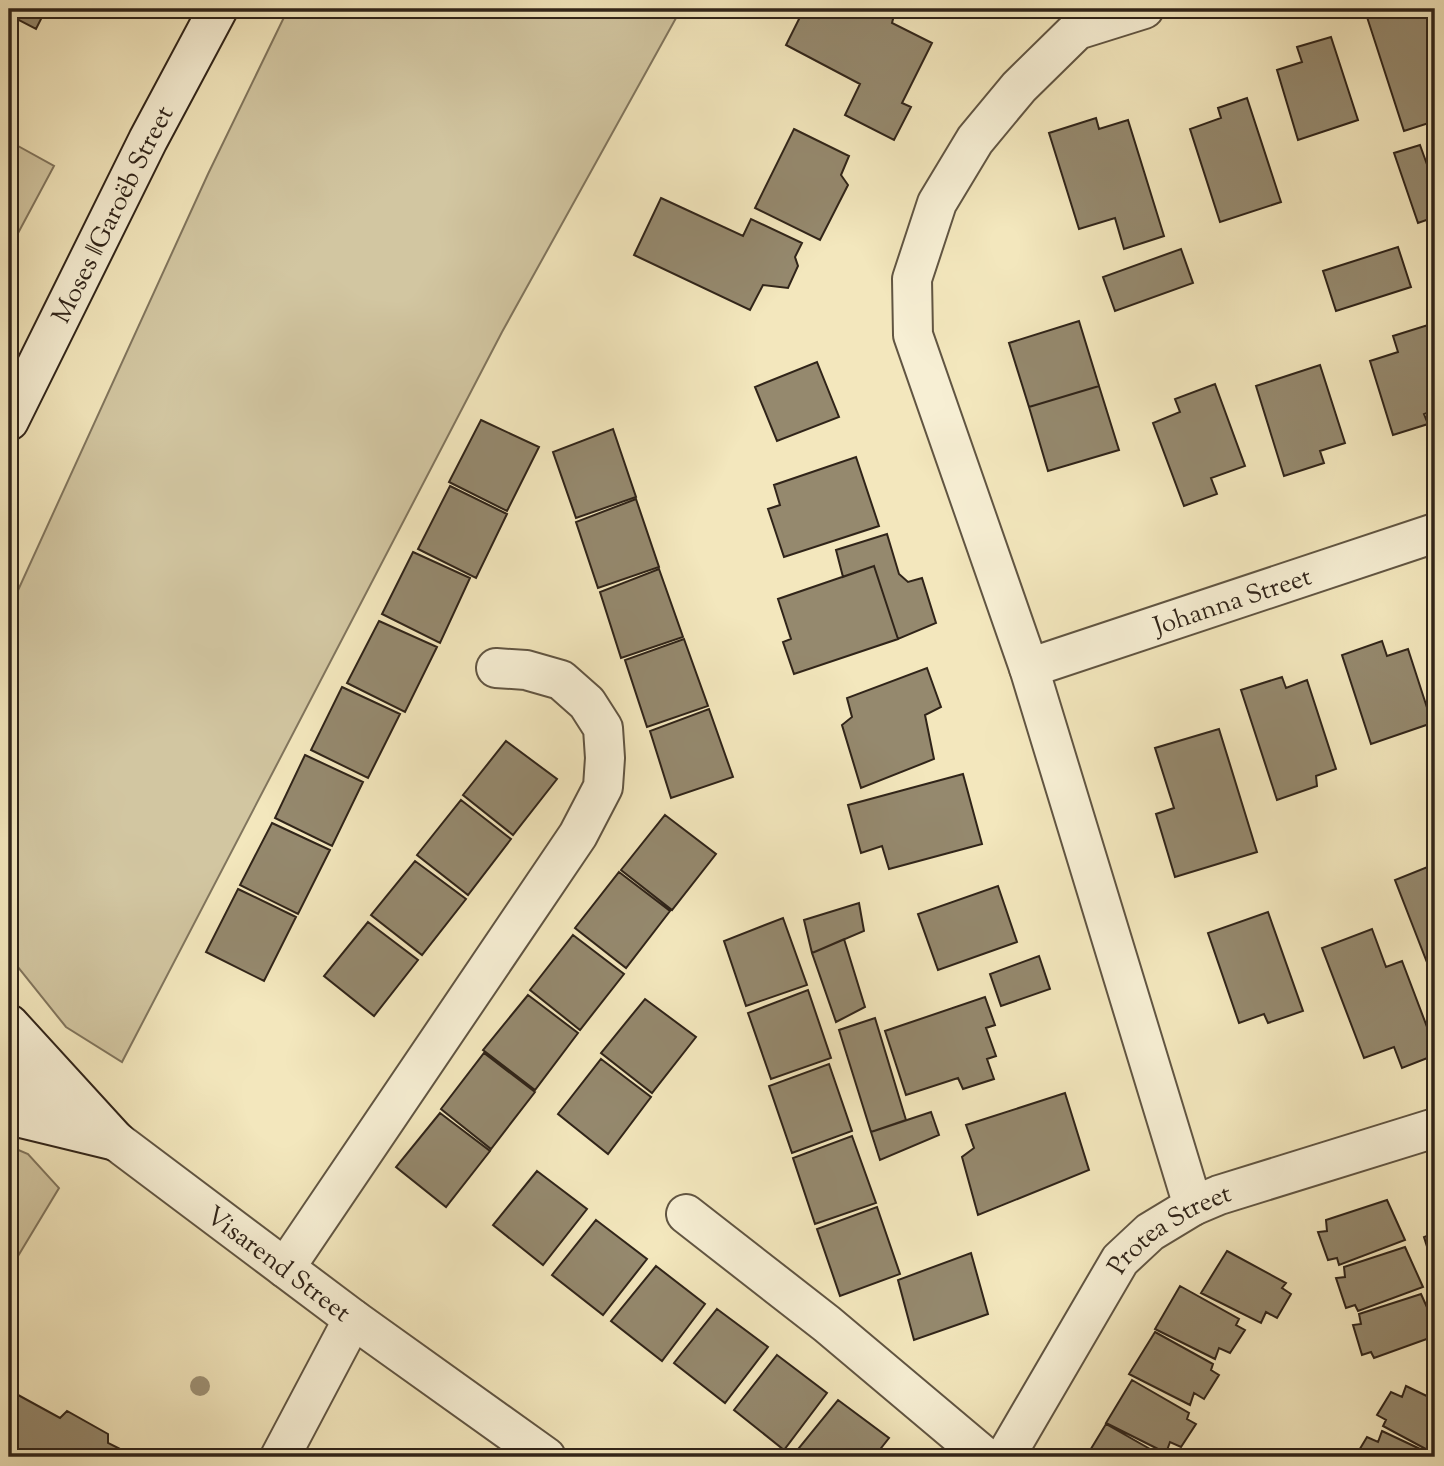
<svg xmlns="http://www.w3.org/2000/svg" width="1444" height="1466" font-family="'Sorts Mill Goudy',serif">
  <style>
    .green { fill: #d2c6a1; stroke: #81755d; stroke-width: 2 }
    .building { fill: #95896e; stroke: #302419; stroke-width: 2 }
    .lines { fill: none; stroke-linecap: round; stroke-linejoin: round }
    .minor-casing { stroke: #615542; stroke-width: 42 }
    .tertiary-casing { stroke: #615542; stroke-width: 42 }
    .secondary-casing { stroke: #302419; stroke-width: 42 }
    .minor { stroke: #f7efd4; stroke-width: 38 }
    .tertiary { stroke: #f7efd4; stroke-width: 38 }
    .secondary { stroke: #f7efd4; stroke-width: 38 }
    .tree { fill: #9e9276 }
    .labels { text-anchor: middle; stroke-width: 7; stroke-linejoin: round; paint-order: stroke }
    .street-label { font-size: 26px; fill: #302419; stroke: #f7efd4 }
  </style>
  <rect width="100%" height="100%" fill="#f3e7bd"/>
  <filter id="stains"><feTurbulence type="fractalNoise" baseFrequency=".00286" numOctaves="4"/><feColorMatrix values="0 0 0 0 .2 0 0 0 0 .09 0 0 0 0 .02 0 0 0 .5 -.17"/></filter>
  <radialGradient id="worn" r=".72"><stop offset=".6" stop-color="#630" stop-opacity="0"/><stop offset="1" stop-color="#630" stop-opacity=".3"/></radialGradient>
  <path class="green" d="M288 9H681L502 332 122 1062 66 1027 9 956V610L208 174Z
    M9 141 54 166 9 250Z
    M9 1146 28 1154 59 1188 9 1271Z"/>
  <path class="building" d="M9 9H46L36 29 9 15Z
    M804 9H890L895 11 892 23 932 43 902 103 911 107 894 140 845 115 860 84 786 45Z
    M1381 9H1435V121L1404 131 1366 14Z
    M1331 37 1358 120 1298 140 1277 70 1302 62 1297 47Z
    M1247 98 1281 202 1220 222 1190 129 1221 118 1218 108Z
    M1096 118 1099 129 1128 120 1164 236 1124 249 1115 218 1079 229 1049 133Z
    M794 129 849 156 841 175 848 185 820 240 755 208Z
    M1420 145 1429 170 1435 168V217L1418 223 1394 153Z
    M661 198 743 236 751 219 802 243 795 257 798 266 788 288 763 285 750 310 634 255Z
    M1398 247 1411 287 1336 311 1323 271Z
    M1181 249 1193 283 1115 311 1103 277Z
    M1079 321 1099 386 1029 407 1009 343Z
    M1428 325 1435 348V410L1424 414 1428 424 1393 435 1370 361 1398 352 1393 336Z
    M817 362 839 417 777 441 755 387Z
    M1320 365 1345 443 1320 451 1324 463 1284 476 1256 386Z
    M1215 384 1245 466 1211 478 1217 494 1184 506 1153 423 1180 412 1175 399Z
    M1099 386 1119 450 1048 471 1029 407Z
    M481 420 539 447 507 511 449 482Z
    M613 429 636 497 576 518 553 452Z
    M856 457 879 526 784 557 768 509 780 505 774 485Z
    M450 486 507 514 476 578 418 549Z
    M636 499 659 567 598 588 576 522Z
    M887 534 899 574 908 582 922 578 936 623 898 639 874 566 843 577 836 550Z
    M413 552 470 578 440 643 382 614Z
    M874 566 898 639 794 674 783 642 791 639 778 599Z
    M659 569 683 637 621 658 600 592Z
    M379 621 437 647 405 712 347 683Z
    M684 639 708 706 647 727 625 660Z
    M1382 641 1387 656 1408 649 1432 723 1371 744 1342 655Z
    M927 668 941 707 925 715 934 759 861 788 842 725 852 717 847 698Z
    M1282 677 1286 688 1307 680 1336 769 1316 776 1317 786 1277 800 1241 690Z
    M342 687 400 714 368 778 311 750Z
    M709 709 733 777 671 798 650 731Z
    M1219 729 1257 852 1175 877 1156 814 1174 808 1155 748Z
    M506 741 557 779 513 835 463 795Z
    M305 755 363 782 332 846 275 818Z
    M963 774 982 844 889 869 882 846 861 853 848 805Z
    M461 800 511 839 468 895 417 855Z
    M665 815 716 854 672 910 621 870Z
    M272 823 330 850 298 914 240 885Z
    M415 861 466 899 422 955 371 915Z
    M1435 864V962L1428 965 1395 880Z
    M619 872 670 911 626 968 575 928Z
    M998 886 1017 942 938 970 918 914Z
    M238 889 296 917 264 981 206 952Z
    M859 903 864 931 812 953 804 920Z
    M1268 912 1303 1011 1268 1023 1264 1014 1239 1023 1208 933Z
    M783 918 807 985 746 1006 724 941Z
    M368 922 418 960 374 1016 324 976Z
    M1372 929 1386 967 1402 961 1435 1048V1055L1402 1068 1394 1047 1364 1058 1322 948Z
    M573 935 624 974 580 1030 530 990Z
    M844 939 865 1007 836 1022 812 953Z
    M1039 956 1050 989 1001 1006 990 974Z
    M808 990 831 1058 771 1079 748 1013Z
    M528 995 578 1033 535 1090 483 1050Z
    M985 997 995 1025 986 1028 996 1056 987 1059 994 1079 963 1089 958 1078 906 1095 885 1031Z
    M645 999 696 1037 652 1093 601 1053Z
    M875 1018 906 1120 871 1132 839 1030Z
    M484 1053 535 1092 491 1149 441 1109Z
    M601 1059 651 1097 608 1154 558 1114Z
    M829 1064 852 1131 792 1153 769 1086Z
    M1065 1093 1089 1170 978 1215 962 1157 974 1148 966 1125Z
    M931 1112 939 1135 880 1160 871 1132Z
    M440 1113 490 1151 446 1207 396 1167Z
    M852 1136 876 1203 815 1224 793 1158Z
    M537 1171 587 1209 543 1265 493 1225Z
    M1387 1200 1405 1240 1339 1265 1337 1258 1328 1260 1318 1232 1327 1231 1326 1220Z
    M877 1207 900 1274 840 1296 817 1229Z
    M596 1220 647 1259 603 1315 552 1275Z
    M1435 1233V1272L1424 1237Z
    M1405 1247 1423 1287 1358 1311 1355 1305 1346 1308 1336 1278 1345 1277 1344 1267Z
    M1227 1251 1286 1283 1282 1288 1291 1294 1277 1318 1266 1312 1261 1323 1201 1293Z
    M971 1253 988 1314 914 1340 898 1280Z
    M656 1266 705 1304 662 1361 611 1321Z
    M1180 1286 1239 1319 1236 1325 1245 1330 1230 1353 1219 1348 1215 1359 1155 1329Z
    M1421 1294 1435 1325V1336L1374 1358 1371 1352 1362 1355 1353 1325 1361 1324 1359 1314Z
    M717 1309 768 1347 725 1403 674 1363Z
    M1155 1332 1213 1364 1211 1370 1219 1375 1204 1399 1194 1393 1190 1405 1129 1374Z
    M777 1355 827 1393 784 1450 734 1410Z
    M1132 1380 1189 1413 1187 1419 1196 1424 1181 1447 1170 1442 1166 1453 1106 1423Z
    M1406 1386 1435 1400V1454L1383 1426 1386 1420 1377 1415 1391 1392 1402 1397Z
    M9 1390 60 1418 67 1411 108 1434V1443L136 1457H9Z
    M838 1400 889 1438 874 1457H798L794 1454Z
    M1106 1424 1164 1457H1086Z
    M1382 1431 1435 1456V1457H1355L1367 1437 1378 1442Z"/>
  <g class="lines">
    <defs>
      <g id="minor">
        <path d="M1144 9 1077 30 1019 87 975 140 937 203 912 279 913 335 1029 668 1193 1206"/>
        <path id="s1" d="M1029 668 1435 533"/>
        <path d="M686 1214 827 1324 985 1457"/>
        <path d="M285 1268 578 835 603 787 605 758 603 728 587 703 561 680 526 670 496 668"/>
        <path d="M280 1457 353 1319"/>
        <path id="s2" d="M1005 1457 1120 1260 1150 1232 1193 1206 1219 1195 1435 1128"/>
      </g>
      <g id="tertiary">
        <path id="s3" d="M9 1072 116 1141 353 1319 546 1457"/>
      </g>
      <g id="secondary">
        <path id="s4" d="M9 421 148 140 218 9"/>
        <path d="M9 1024 116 1141"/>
        <path d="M9 1115 116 1141"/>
      </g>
    </defs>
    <use href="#minor" class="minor-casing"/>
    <use href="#tertiary" class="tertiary-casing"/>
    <use href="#secondary" class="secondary-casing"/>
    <use href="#minor" class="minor"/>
    <use href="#tertiary" class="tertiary"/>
    <use href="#secondary" class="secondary"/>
  </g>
  <circle class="tree" cx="200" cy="1386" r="10"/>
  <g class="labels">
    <g class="street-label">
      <text dy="9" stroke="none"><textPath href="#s4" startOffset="231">Moses ǁGaroëb Street</textPath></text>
      <text dy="9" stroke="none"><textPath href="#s1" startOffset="214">Johanna Street</textPath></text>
      <text dy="9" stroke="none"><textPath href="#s2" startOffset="287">Protea Street</textPath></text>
      <text dy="9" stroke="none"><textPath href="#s3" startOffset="331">Visarend Street</textPath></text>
    </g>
  </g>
  <rect width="1444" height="1466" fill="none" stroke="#f3e7bd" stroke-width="35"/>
  <rect x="10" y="10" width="1423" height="1445" fill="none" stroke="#302419" stroke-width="3.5"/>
  <rect x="18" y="18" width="1409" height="1431" fill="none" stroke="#302419" stroke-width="2"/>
  <rect width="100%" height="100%" filter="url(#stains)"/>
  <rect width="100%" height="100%" fill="url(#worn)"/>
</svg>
